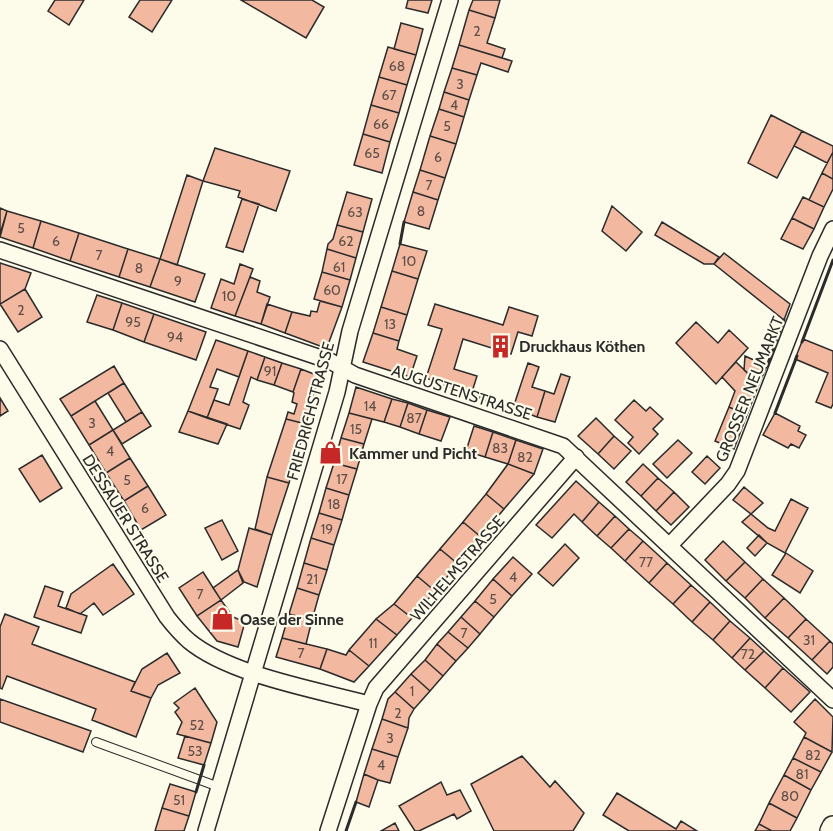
<svg xmlns="http://www.w3.org/2000/svg" width="833" height="831" font-family="Cabin,sans-serif">
  <style>
    .building { fill: #f2b8a0; stroke: #2b2b2b; stroke-width: 1.5 }
    .lines { fill: none; stroke-linecap: round; stroke-linejoin: round }
    .lane-casing { stroke: #2b2b2b; stroke-width: 10 }
    .street-casing { stroke: #2b2b2b; stroke-width: 18 }
    .secondary-casing { stroke: #2b2b2b; stroke-width: 24 }
    .lane { stroke: #fdfbea; stroke-width: 8 }
    .street { stroke: #fdfbea; stroke-width: 15 }
    .secondary { stroke: #fdfbea; stroke-width: 21 }
    .wall { stroke: #2b2b2b; stroke-width: 3 }
    .labels { text-anchor: middle; stroke-width: 4.5; stroke-linejoin: round; paint-order: stroke }
    .number-label { font-size: 14px; fill: #5d4e48 }
    .poi-label { font-size: 16px; font-weight: bold; fill: #2b2b2b; stroke: #fdfbea; text-anchor: start }
    .street-label { font-size: 16px; fill: #2b2b2b; stroke: #fdfbea }
  </style>
  <rect width="100%" height="100%" fill="#fdfbea"/>
  <path class="building" d="M55 0H84L69 25 48 11Z
    M140 0H172L152 32 129 17Z
    M241 0H312L324 7 306 38Z
    M408 0H432L428 13 406 8Z
    M473 0H500L495 18 469 10Z
    M469 10 495 18 487 43 505 49 502 58 459 45Z
    M401 23 423 29 416 55 394 49Z
    M459 45 512 61 508 72 481 63 477 75 452 68Z
    M388 47 416 55 407 85 379 77Z
    M452 68 477 75 469 100 444 92Z
    M379 77 407 85 399 113 371 105Z
    M444 92 469 100 464 117 439 109Z
    M371 105 399 113 390 142 363 134Z
    M439 109 464 117 456 144 430 136Z
    M771 115 802 131 777 178 748 163Z
    M802 131 833 146V152L827 163 794 146Z
    M363 134 390 142 382 173 354 165Z
    M430 136 456 144 445 178 420 170Z
    M215 148 290 171 276 211 238 197 240 191 203 181Z
    M833 152V179L822 173Z
    M420 170 445 178 438 200 413 192Z
    M822 173 833 179V189L824 207 809 200Z
    M187 175 203 181 177 265 160 259Z
    M347 192 372 199 363 232 337 225Z
    M413 192 438 200 429 229 404 222Z
    M803 197 824 207 814 229 792 218Z
    M242 199 259 204 243 252 226 247Z
    M612 206 642 232 626 251 602 231Z
    M0 208 7 211 0 234Z
    M7 211 41 221 33 248 0 237Z
    M792 218 814 229 803 249 781 239Z
    M41 221 79 233 70 261 33 248Z
    M662 222 719 257 714 264H704L655 235Z
    M337 225 363 232 356 258 327 249 328 244 333 239Z
    M79 233 128 249 119 277 70 261Z
    M400 244 427 251 418 279 392 271Z
    M128 249 160 259 150 287 119 277Z
    M327 249 356 258 350 280 322 272Z
    M724 253 790 304 784 320 714 264Z
    M160 259 205 274 195 302 150 287Z
    M0 263 31 273 25 289 0 304Z
    M240 264 253 269 235 316 211 308 221 279 234 284Z
    M392 271 418 279 407 315 381 307Z
    M322 272 350 280 342 307 314 299Z
    M250 277 260 281 257 292 270 297 261 324 235 316Z
    M25 289 42 317 18 332 0 304Z
    M97 295 122 303 113 330 87 322Z
    M320 301 342 307 329 342 325 346H320L285 333 292 312 310 316 311 311 317 312Z
    M122 303 154 314 144 342 113 330Z
    M267 304 292 312 285 333 261 324Z
    M435 304 503 325 509 307 538 316 532 336 518 332 511 354 463 339 454 369 477 376 471 395 426 378 442 329 428 325Z
    M381 307 407 315 399 341 373 333Z
    M154 314 206 332 196 360 144 342Z
    M696 322 718 343 729 330 748 348 716 384 676 343Z
    M373 333 399 341 397 349 417 356 410 377 363 362Z
    M803 339 833 351V404L831 408 816 402 828 373 795 359Z
    M216 340 248 351 239 377 217 369 210 387 218 389 207 418 188 411Z
    M248 351 265 357 257 380 251 377 243 402 249 405 240 429 207 418 214 400 229 405Z
    M745 356 767 366 759 384 744 370Z
    M265 357 282 363 274 385 257 380Z
    M736 362 759 384 747 415 729 407 735 391 722 377Z
    M282 363 301 369 293 392 274 385Z
    M528 363 539 367 532 387 545 391 537 417 513 408Z
    M114 366 124 383 71 416 60 399Z
    M301 369 319 376 306 424 286 419 288 412 294 414 297 404 292 402 294 393 293 392Z
    M561 374 570 377 555 422 537 417 545 391 554 394Z
    M124 383 142 412 126 422 108 393Z
    M356 387 392 399 384 422 349 413Z
    M0 398 8 411 0 416Z
    M392 399 408 403 400 427 384 422Z
    M634 400 646 411 650 407 663 419 653 429 658 434 639 454 628 443 633 437 615 420Z
    M95 401 113 430 89 445 71 416Z
    M408 403 427 410 419 434 400 427Z
    M729 407 747 415 734 449 715 441Z
    M427 410 450 417 441 441 419 434Z
    M188 411 227 424 218 444 179 432Z
    M142 412 151 426 122 444 113 430Z
    M349 413 372 419 364 444 341 438Z
    M775 413 800 426 798 431 806 435 799 448 791 444 788 448 763 435Z
    M596 418 614 436 598 454 578 436Z
    M286 419 306 424 289 483 267 477Z
    M474 426 493 432 485 457 466 451Z
    M113 430 130 458 106 473 89 445Z
    M493 432 516 440 508 464 485 457Z
    M614 436 631 451 614 469 598 454Z
    M341 438 364 444 357 469 334 463Z
    M516 440 543 449 534 474 508 464Z
    M678 440 692 453 667 478 653 464Z
    M42 455 62 488 40 502 19 469Z
    M707 456 720 468 705 484 692 472Z
    M130 458 148 486 124 501 106 473Z
    M334 463 357 469 349 495 326 488Z
    M508 464 534 474 504 509 486 494Z
    M643 464 658 478 641 496 626 482Z
    M267 477 289 483 272 535 255 529Z
    M658 478 674 492 656 511 641 496Z
    M576 481 599 502 582 522 574 514 552 538 536 525Z
    M148 486 166 515 141 530 124 501Z
    M744 487 763 503 751 514 733 500Z
    M326 488 349 495 342 520 319 513Z
    M674 492 689 507 671 525 656 511Z
    M486 494 504 509 481 537 463 522Z
    M791 499 808 508 785 553 767 543 742 522 751 514 768 528 775 531Z
    M599 502 615 516 597 536 582 522Z
    M319 513 342 520 334 545 311 538Z
    M615 516 629 529 611 548 597 536Z
    M222 520 238 551 222 560 205 528Z
    M463 522 481 537 458 564 440 549Z
    M249 528 272 535 257 587 244 582 238 570Z
    M629 529 643 541 625 561 611 548Z
    M759 535 767 543 755 556 747 548Z
    M311 538 334 545 327 570 304 563Z
    M643 541 667 563 649 583 625 561Z
    M723 541 745 562 726 581 705 560Z
    M565 544 579 558 553 586 538 573Z
    M440 549 458 564 435 591 417 576Z
    M786 553 813 571 800 593 772 575Z
    M513 557 532 574 512 596 493 579Z
    M745 562 763 579 745 598 726 581Z
    M304 563 327 570 319 595 297 588Z
    M667 563 691 585 673 604 649 583Z
    M113 564 134 594 103 615 94 603 80 614 66 608 71 594Z
    M238 570 243 583 221 600 213 588Z
    M203 572 221 600 197 616 179 588Z
    M417 576 435 591 412 618 394 604Z
    M493 579 512 596 494 617 475 601Z
    M763 579 784 598 765 618 745 598Z
    M691 585 710 602 692 622 673 604Z
    M45 586 63 592 58 606 87 616 81 633 34 617Z
    M297 588 319 595 312 620 289 614Z
    M784 598 806 619 788 638 765 618Z
    M221 600 233 617 245 622 238 647 217 641 197 616Z
    M475 601 494 617 480 634 461 617Z
    M710 602 730 621 713 640 692 622Z
    M394 604 412 618 397 635 376 619Z
    M5 614 39 627 32 644 135 682 131 691 151 698 136 737 92 720 96 709 7 676 2 689 0 688V627Z
    M289 614 312 620 306 644 282 638Z
    M461 617 480 634 468 648 448 632Z
    M376 619 397 635 369 666 349 650Z
    M806 619 830 641 812 660 788 638Z
    M730 621 750 638 732 658 713 640Z
    M448 632 468 648 456 661 437 644Z
    M282 638 327 649 320 669 276 657Z
    M750 638 764 651 745 670 732 658Z
    M830 641 833 644V667L827 674 812 660Z
    M437 644 456 661 443 676 425 660Z
    M327 649 346 655 349 650 369 666 354 682 320 669Z
    M764 651 783 668 765 688 745 670Z
    M167 653 180 673 158 685 151 698 131 691 142 669Z
    M425 660 443 676 430 691 411 674Z
    M783 668 810 692 791 712 765 688Z
    M411 674 430 691 414 709 395 692Z
    M195 688 217 722 211 743 177 734 182 722 175 712 179 708 174 703Z
    M395 692 414 709 409 718 408 728 382 719 388 699Z
    M0 699 91 731 83 752 0 722Z
    M815 699 833 717 832 752 804 737 806 733 794 722Z
    M382 719 408 728 398 757 372 749Z
    M185 736 211 743 204 765 178 758Z
    M804 737 832 752 821 772 793 758Z
    M372 749 398 757 390 783 378 780 364 774Z
    M522 756 550 787 555 781 584 813 573 831H494L471 784Z
    M793 758 821 772 811 790 784 775Z
    M364 774 378 780 369 807 356 802Z
    M784 775 811 790 797 818 769 803Z
    M441 782 447 795 460 790 471 811 457 819 454 814 419 831H415L399 806Z
    M170 784 196 792 189 816 162 808Z
    M617 793 676 829 681 821 697 831H629L603 815Z
    M769 803 797 818 790 831H772L759 824Z
    M162 808 189 816 184 831H155Z
    M395 823 399 831H381Z
    M759 824 772 831H755Z"/>
  <g class="lines">
    <defs>
      <path id="lane" d="M96 742 219 787"/>
      <path id="street" d="M0 250 330 361 355 375 563 446 833 700
        M0 349 167 617C174 626 181 634 189 641 230 675 317 690 369 704L328 831
        M670 545 728 484 737 471 820 256 833 229
        M369 704 376 688 576 457
        M206 831 337 392 350 331 450 0"/>
      <path id="secondary" d="M831 831 833 827"/>
    </defs>
    <use href="#lane" class="lane-casing"/>
    <use href="#street" class="street-casing"/>
    <use href="#secondary" class="secondary-casing"/>
    <use href="#lane" class="lane"/>
    <use href="#street" class="street"/>
    <use href="#secondary" class="secondary"/>
    <path class="wall" d="M400 244 404 222
      M802 342 833 260
      M767 366 784 320
      M471 395 513 408
      M775 413 797 356
      M196 792 204 765
      M346 831 356 802"/>
  </g>
  <defs>
    <symbol id="building-bare" viewBox="-9 -9 18 18"><path d="M-4-6H4V6H1V3H-1V6H-4ZM-2.5-4.3h1.7v1.8h-1.7ZM.8-4.3h1.7v1.8H.8ZM-2.5-1h1.7V.8h-1.7ZM.8-1h1.7V.8H.8Z" fill="#c62828" stroke="#fdfbea" stroke-width="2.5" paint-order="stroke"/></symbol>
    <symbol id="shop-bare" viewBox="-9 -9 18 18"><path d="M-5-2.5h2.3a2.7 3.5 0 0 1 5.4 0H5L5.5 6h-11ZM-1.5-2.5h3a1.5 2.3 0 0 0-3 0Z" fill="#c62828" stroke="#fdfbea" stroke-width="2.5" paint-order="stroke"/></symbol>
  </defs>
  <g fill-rule="evenodd">
    <use href="#building-bare" x="484" y="330" width="33" height="33"/>
    <use href="#shop-bare" x="314" y="436" width="33" height="33"/>
    <use href="#shop-bare" x="206" y="602" width="33" height="33"/>
  </g>
  <g class="labels">
    <g class="number-label">
      <text x="477" y="36">2</text>
      <text x="397" y="71">68</text>
      <text x="460" y="89">3</text>
      <text x="389" y="100">67</text>
      <text x="454" y="110">4</text>
      <text x="381" y="129">66</text>
      <text x="447" y="131">5</text>
      <text x="372" y="158">65</text>
      <text x="438" y="162">6</text>
      <text x="429" y="190">7</text>
      <text x="421" y="216">8</text>
      <text x="355" y="217">63</text>
      <text x="21" y="233">5</text>
      <text x="56" y="246">6</text>
      <text x="346" y="246">62</text>
      <text x="99" y="260">7</text>
      <text x="409" y="266">10</text>
      <text x="339" y="272">61</text>
      <text x="139" y="273">8</text>
      <text x="178" y="286">9</text>
      <text x="332" y="295">60</text>
      <text x="229" y="301">10</text>
      <text x="21" y="315">2</text>
      <text x="133" y="327">95</text>
      <text x="390" y="329">13</text>
      <text x="175" y="342">94</text>
      <text x="270" y="376">91</text>
      <text x="370" y="411">14</text>
      <text x="414" y="423">87</text>
      <text x="92" y="428">3</text>
      <text x="356" y="434">15</text>
      <text x="500" y="453">83</text>
      <text x="110" y="456">4</text>
      <text x="525" y="462">82</text>
      <text x="342" y="484">17</text>
      <text x="127" y="485">5</text>
      <text x="334" y="509">18</text>
      <text x="145" y="513">6</text>
      <text x="327" y="534">19</text>
      <text x="646" y="567">77</text>
      <text x="513" y="582">4</text>
      <text x="312" y="584">21</text>
      <text x="200" y="599">7</text>
      <text x="493" y="604">5</text>
      <text x="464" y="638">7</text>
      <text x="809" y="645">31</text>
      <text x="373" y="648">11</text>
      <text x="301" y="658">7</text>
      <text x="748" y="659">72</text>
      <text x="412" y="696">1</text>
      <text x="398" y="718">2</text>
      <text x="197" y="730">52</text>
      <text x="390" y="743">3</text>
      <text x="195" y="756">53</text>
      <text x="813" y="760">82</text>
      <text x="381" y="770">4</text>
      <text x="802" y="779">81</text>
      <text x="790" y="801">80</text>
      <text x="179" y="805">51</text>
    </g>
    <g class="poi-label">
      <text x="519" y="352">Druckhaus Köthen</text>
      <text x="349" y="459">Kammer und Picht</text>
      <text x="240" y="625">Oase der Sinne</text>
    </g>
    <g class="street-label">
      <text transform="translate(749 389) rotate(-68)" y="6">GROSSER NEUMARKT</text>
      <text transform="translate(462 392) rotate(18)" y="6">AUGUSTENSTRASSE</text>
      <text transform="translate(310 411) rotate(-75)" y="6">FRIEDRICHSTRASSE</text>
      <text transform="translate(126 518) rotate(58)" y="6">DESSAUER STRASSE</text>
      <text transform="translate(457 568) rotate(-49)" y="6">WILHELMSTRASSE</text>
    </g>
  </g>
</svg>
